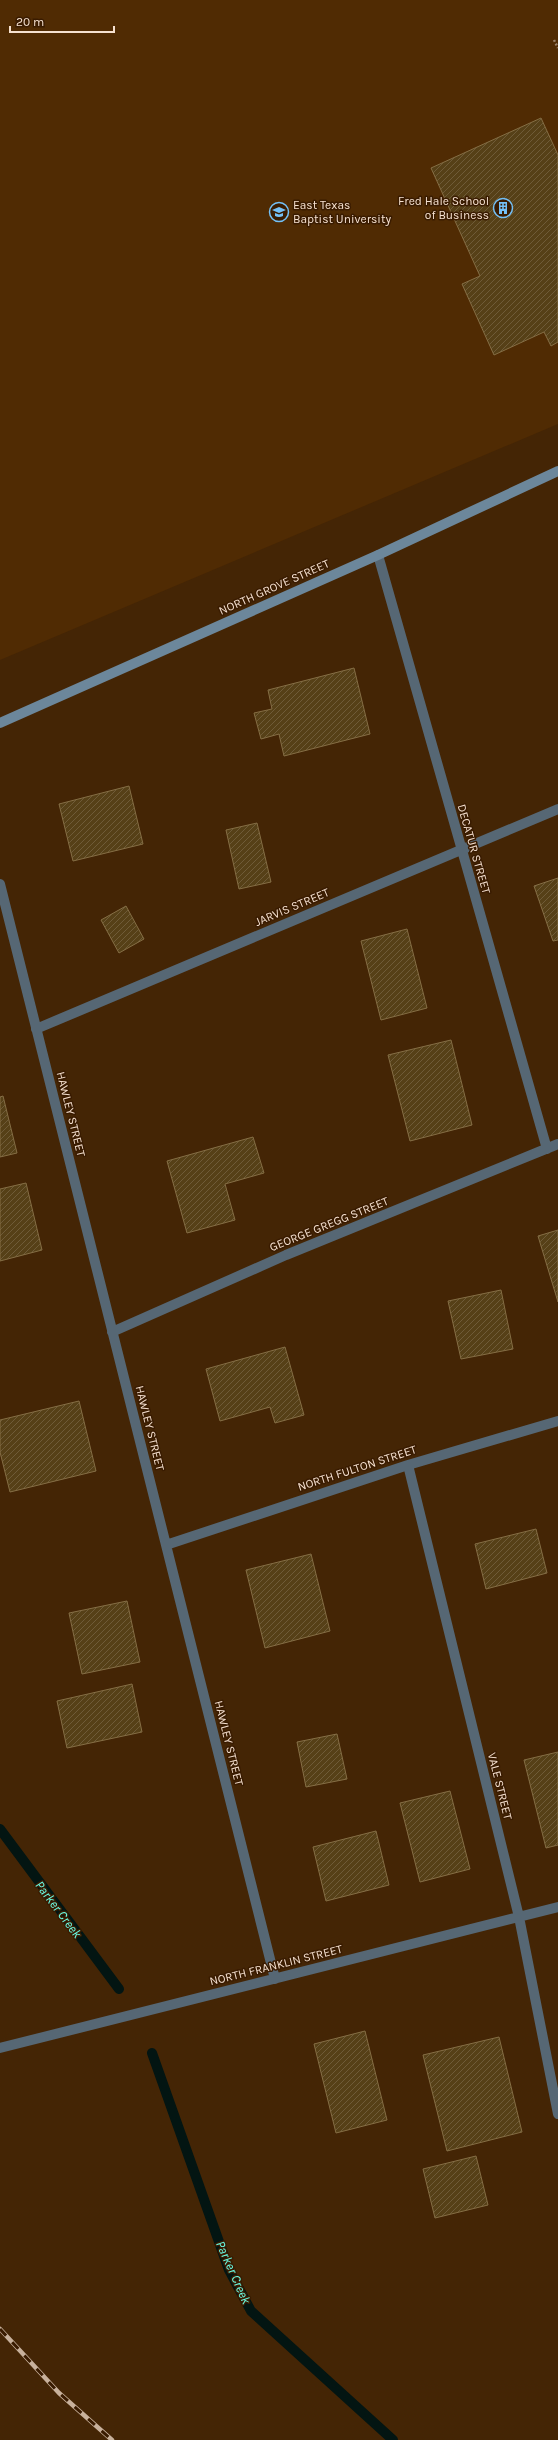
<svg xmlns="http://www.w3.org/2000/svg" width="558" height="2440" font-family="Karla,sans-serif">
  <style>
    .built { fill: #502b03 }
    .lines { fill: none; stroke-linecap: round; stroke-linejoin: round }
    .stream { stroke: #031512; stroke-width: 10 }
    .building { fill: url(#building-hatch); stroke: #856e45 }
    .path { stroke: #997f66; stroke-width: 2.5; stroke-dasharray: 2 2; stroke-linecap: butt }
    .minor { stroke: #566774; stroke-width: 10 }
    .secondary { stroke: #6c879b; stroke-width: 10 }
    .rail-casing { stroke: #c8b19c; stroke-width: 4.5 }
    .rail { stroke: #391b00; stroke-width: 3; stroke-dasharray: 9; stroke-linecap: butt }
    .labels { text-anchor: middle; stroke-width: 3; stroke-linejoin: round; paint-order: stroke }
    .poi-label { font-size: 12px; fill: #f6e1d0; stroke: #391b00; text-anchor: end }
    .street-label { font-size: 12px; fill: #f6e1d0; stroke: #391b00 }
    .water-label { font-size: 13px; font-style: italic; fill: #69fde6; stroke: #391b00 }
  </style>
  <defs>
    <pattern id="building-hatch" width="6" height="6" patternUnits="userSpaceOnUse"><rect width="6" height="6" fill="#564017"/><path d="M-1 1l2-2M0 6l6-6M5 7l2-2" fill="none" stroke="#6f5b38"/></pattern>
  </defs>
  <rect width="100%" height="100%" fill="#442505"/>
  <path class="built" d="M0 0H558V424L0 660Z"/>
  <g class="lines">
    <path class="stream" d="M0 1829 119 1989
      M152 2053 229 2270 251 2311 393 2440"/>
  </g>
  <path class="building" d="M541 118 558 155V342L551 346 544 332 494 355 462 284 480 276 431 168Z
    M354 668 370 734 284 756 279 734 261 739 254 713 272 709 268 690Z
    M129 786 143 844 73 861 59 804Z
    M257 823 271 882 239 889 226 830Z
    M558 878V940L553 941 534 886Z
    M126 906 144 939 119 953 101 920Z
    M407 929 427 1008 381 1020 361 941Z
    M451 1040 472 1125 410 1141 388 1055Z
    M3 1096 17 1153 0 1157V1097Z
    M253 1137 264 1173 225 1184 235 1220 187 1233 167 1161Z
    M26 1183 42 1250 0 1261V1189Z
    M558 1230V1302L538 1236Z
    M501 1290 513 1349 461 1359 448 1301Z
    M285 1347 304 1415 275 1423 270 1407 220 1421 206 1369Z
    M79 1401 96 1471 10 1492 0 1452V1420Z
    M536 1529 547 1573 486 1589 475 1544Z
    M311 1554 330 1631 265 1648 246 1570Z
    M127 1601 140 1662 82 1674 69 1613Z
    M132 1684 142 1732 67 1748 57 1701Z
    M337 1734 347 1779 306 1787 297 1742Z
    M558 1752V1845L546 1848 524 1760Z
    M450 1791 470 1869 420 1882 400 1803Z
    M376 1831 389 1885 326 1901 313 1847Z
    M365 2031 387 2120 336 2133 314 2044Z
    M499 2037 522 2132 447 2151 423 2055Z
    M476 2156 488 2205 435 2218 423 2169Z"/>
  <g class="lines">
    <path class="path" d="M554 40 558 48"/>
    <path class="minor" d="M378 555 547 1149
      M0 884 275 1979
      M36 1029 558 809
      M112 1332 286 1255 558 1144
      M408 1465 519 1917 558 2114
      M166 1545 408 1465 558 1421
      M0 2048 558 1907"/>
    <path class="secondary" d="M0 723 378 555 558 471"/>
    <defs>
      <path id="rail" d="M0 2329 59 2393 112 2440"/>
    </defs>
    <use href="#rail" class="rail-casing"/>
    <use href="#rail" class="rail"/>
  </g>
  <defs>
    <symbol id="building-ring" viewBox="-11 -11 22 22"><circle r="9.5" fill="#391b00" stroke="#74c0f6" stroke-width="1.5"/><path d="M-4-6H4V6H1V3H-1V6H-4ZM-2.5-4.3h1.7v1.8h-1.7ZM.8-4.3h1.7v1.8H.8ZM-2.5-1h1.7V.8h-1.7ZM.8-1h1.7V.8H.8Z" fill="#74c0f6"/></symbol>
    <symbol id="university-ring" viewBox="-11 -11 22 22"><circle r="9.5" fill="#391b00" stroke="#74c0f6" stroke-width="1.5"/><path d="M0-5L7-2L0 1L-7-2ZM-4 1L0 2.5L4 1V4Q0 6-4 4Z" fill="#74c0f6"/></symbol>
  </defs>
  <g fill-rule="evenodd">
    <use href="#building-ring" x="492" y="197" width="22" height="22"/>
    <use href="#university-ring" x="268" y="201" width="22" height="22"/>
  </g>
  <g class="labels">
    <g class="poi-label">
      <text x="489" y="205">Fred Hale School<tspan x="489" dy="14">of Business</tspan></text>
      <text x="293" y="209" text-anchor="start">East Texas<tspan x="293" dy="14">Baptist University</tspan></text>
    </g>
    <g class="street-label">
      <text transform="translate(274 587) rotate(-24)" y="4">NORTH GROVE STREET</text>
      <text transform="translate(474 849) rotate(74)" y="4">DECATUR STREET</text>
      <text transform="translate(292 907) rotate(-23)" y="4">JARVIS STREET</text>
      <text transform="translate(71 1114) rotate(76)" y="4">HAWLEY STREET</text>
      <text transform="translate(329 1224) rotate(-22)" y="4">GEORGE GREGG STREET</text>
      <text transform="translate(150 1428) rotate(76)" y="4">HAWLEY STREET</text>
      <text transform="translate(357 1468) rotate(-18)" y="4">NORTH FULTON STREET</text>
      <text transform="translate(229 1743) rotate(76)" y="4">HAWLEY STREET</text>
      <text transform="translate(500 1786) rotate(76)" y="4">VALE STREET</text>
      <text transform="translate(276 1965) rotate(-14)" y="4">NORTH FRANKLIN STREET</text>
    </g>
    <g class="water-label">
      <text transform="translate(59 1909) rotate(53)" y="5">Parker Creek</text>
      <text transform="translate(234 2272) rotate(66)" y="5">Parker Creek</text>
    </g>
  </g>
  <path d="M10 26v6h104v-6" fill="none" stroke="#f6e1d0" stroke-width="2"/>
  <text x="16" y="26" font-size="12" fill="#f6e1d0" stroke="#391b00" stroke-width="3" paint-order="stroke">20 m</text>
</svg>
